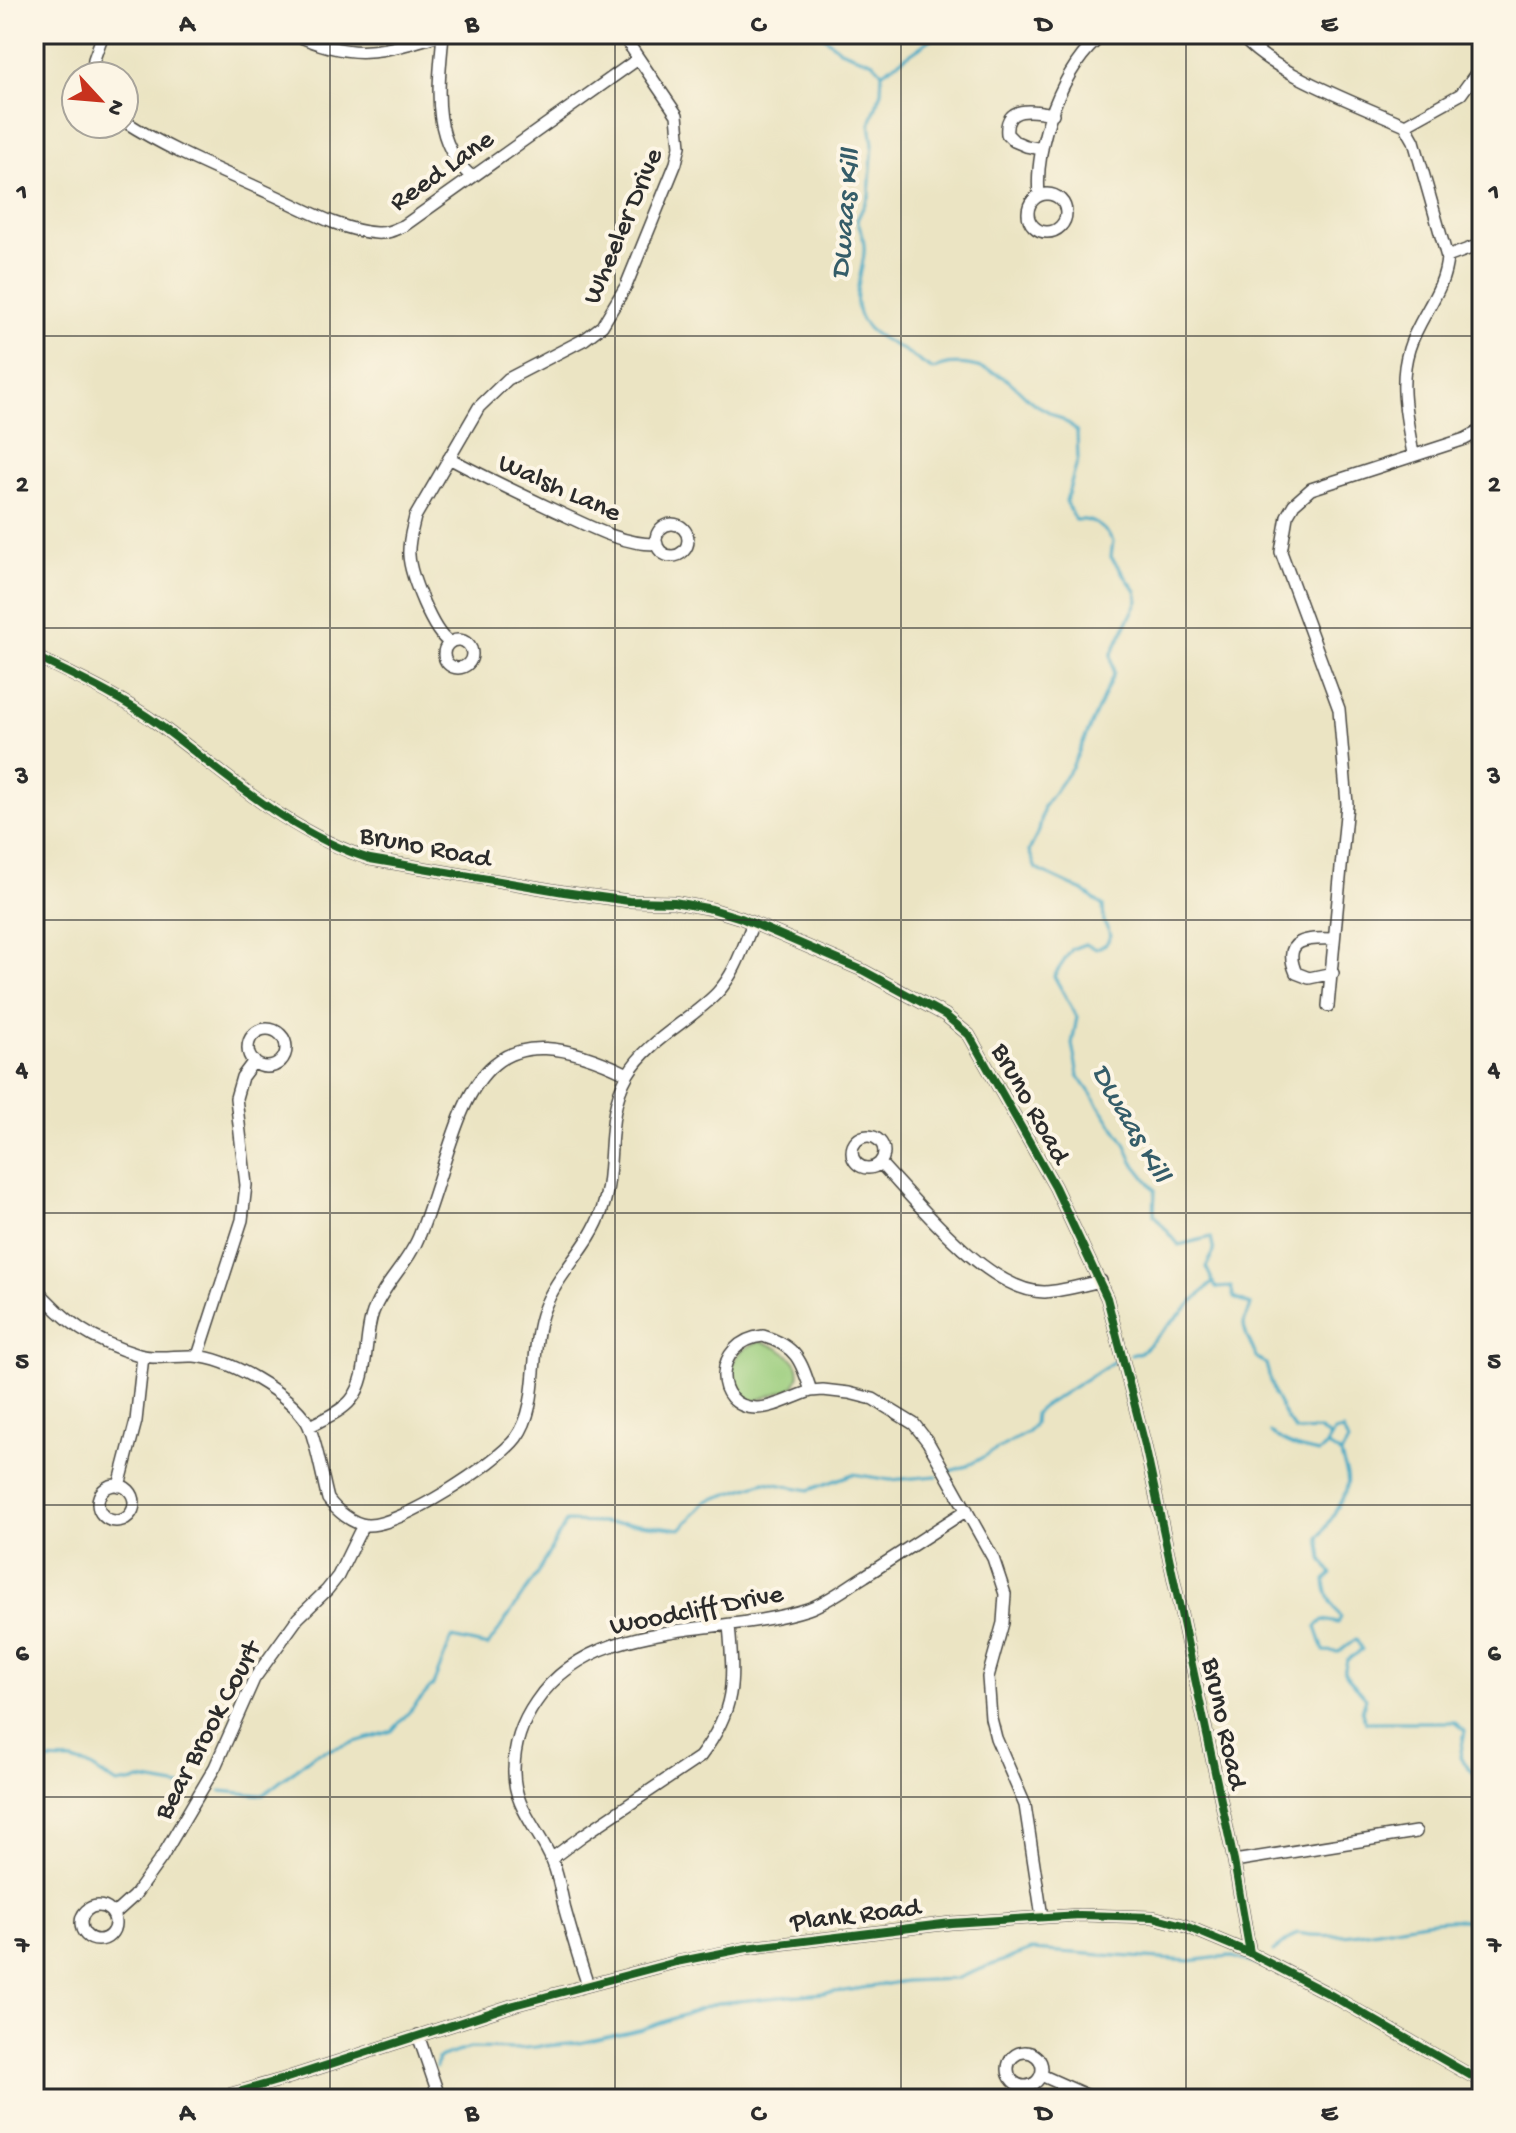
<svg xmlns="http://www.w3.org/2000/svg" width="1516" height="2133" font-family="'Gochi Hand',sans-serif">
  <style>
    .grass { fill: #9cce7e; stroke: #647c54; stroke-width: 2 }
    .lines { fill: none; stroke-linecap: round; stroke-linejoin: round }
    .stream { stroke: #45a9c5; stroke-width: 3 }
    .minor-casing { stroke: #484742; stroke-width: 14 }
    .minor { stroke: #fff; stroke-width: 11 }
    .cycleway-casing { stroke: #fcf5e5; stroke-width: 13 }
    .cycleway { stroke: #1b5e20; stroke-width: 8 }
    .grid { fill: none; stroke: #2b2b2b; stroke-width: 2; stroke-opacity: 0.55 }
    .labels { text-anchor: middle; stroke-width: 8; stroke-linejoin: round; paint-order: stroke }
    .street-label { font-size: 28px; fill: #2b2b2b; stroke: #fcf5e5 }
    .water-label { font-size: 30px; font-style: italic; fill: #355d69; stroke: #fcf5e5 }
    .neatline { fill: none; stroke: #2b2b2b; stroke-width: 3 }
    .grid-label { font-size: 26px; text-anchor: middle; font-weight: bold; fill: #2b2b2b }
  </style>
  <rect width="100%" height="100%" fill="#fcf5e5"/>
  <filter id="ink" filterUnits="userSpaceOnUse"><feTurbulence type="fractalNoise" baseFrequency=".0125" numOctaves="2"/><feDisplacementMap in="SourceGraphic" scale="16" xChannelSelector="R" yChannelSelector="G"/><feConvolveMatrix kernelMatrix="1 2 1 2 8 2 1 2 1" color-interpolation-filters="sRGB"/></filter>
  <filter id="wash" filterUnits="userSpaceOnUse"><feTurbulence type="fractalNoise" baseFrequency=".006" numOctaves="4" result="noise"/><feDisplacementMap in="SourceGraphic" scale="32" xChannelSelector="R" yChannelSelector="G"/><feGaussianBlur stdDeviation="1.8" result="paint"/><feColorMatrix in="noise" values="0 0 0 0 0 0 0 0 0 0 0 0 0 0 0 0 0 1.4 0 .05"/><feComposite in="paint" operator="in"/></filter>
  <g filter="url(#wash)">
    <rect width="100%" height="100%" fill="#ebe4c3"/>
    <path class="grass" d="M761 1341C780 1348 813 1363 792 1388L755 1401 741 1396C721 1371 735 1349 761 1341Z"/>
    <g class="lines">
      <path class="stream" d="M821 34 840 50 873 62 882 72 881 92 870 124 873 144 869 195 857 220C871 252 861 261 857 293 853 326 878 337 903 350 914 356 921 364 934 370 954 358 987 367 1006 379 1017 386 1024 397 1035 404 1051 413 1064 419 1077 431L1078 459 1066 501 1075 520C1093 518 1104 527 1113 541L1111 557 1136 591 1138 601 1111 655 1114 673 1072 767 1044 806 1039 831 1029 851 1036 869 1083 891 1103 906 1104 923 1111 935 1106 944 1096 949 1085 944 1072 949 1054 976 1077 1017 1072 1044 1078 1075 1125 1143 1133 1162 1155 1190 1154 1215 1179 1245 1211 1237 1214 1252 1206 1267 1216 1288 1231 1287 1234 1298 1251 1305C1250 1311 1244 1319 1244 1324 1243 1332 1254 1348 1256 1357L1266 1364 1274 1394 1286 1418 1296 1431 1320 1430 1331 1438 1327 1445 1341 1454C1342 1464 1350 1475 1347 1486 1345 1496 1326 1529 1319 1537L1322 1559 1332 1574 1325 1580C1326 1595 1332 1605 1341 1617L1338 1623 1323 1620 1316 1627 1324 1651 1339 1652 1356 1639 1362 1650 1347 1660 1344 1673 1366 1698 1362 1711 1365 1722H1454L1465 1731 1460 1757 1482 1783
        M883 72 939 34
        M1131 1355 1141 1352 1213 1282
        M1270 1432C1284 1445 1301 1449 1319 1453L1326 1447
        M1331 1438 1334 1432 1343 1430 1348 1442 1341 1454
        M950 1471 967 1466 1028 1432 1034 1424 1035 1413 1042 1407 1116 1360
        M34 1760 73 1761 91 1767 117 1784 141 1780 187 1788
        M221 1791 263 1795 315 1754 392 1731 433 1685 452 1638 488 1646 537 1574 566 1522 640 1524 681 1529 707 1501 765 1482 809 1490 853 1474 890 1480 937 1476
        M1273 1952 1297 1933C1358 1945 1421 1911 1482 1922
        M436 2067 438 2058 470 2048 514 2049 580 2043 643 2029 717 2003 844 1991 906 1981 955 1979 1031 1950 1189 1961 1229 1956 1262 1966
        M417 2099 419 2095"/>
    </g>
  </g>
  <g filter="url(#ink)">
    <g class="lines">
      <defs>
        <path id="minor" d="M294 34C354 62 382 52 442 34
          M443 34C439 83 429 141 472 177
          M1240 34C1267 71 1361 105 1405 125L1414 141 1447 257C1445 292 1419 316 1409 349 1398 384 1407 419 1413 454
          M93 76 94 59 103 34
          M124 121C169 150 219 170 267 192 299 206 341 231 376 233 387 234 396 229 405 225L638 59
          M1405 125 1461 94 1482 65
          M1042 149 1026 146 1014 141 1007 134C1004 105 1033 110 1053 114
          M1028 213a19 19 0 1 1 38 0a19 19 0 1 1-38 0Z
          M1039 195C1034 144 1062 66 1104 34
          M1447 257 1482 244
          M449 458C484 477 520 494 556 511 587 525 622 545 657 544
          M656 540a16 16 0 1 1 32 0a16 16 0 1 1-32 0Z
          M444 654a14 14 0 1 1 28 0a14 14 0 1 1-28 0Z
          M449 642C433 633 410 575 409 555 408 542 412 530 415 517L479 407 508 379 585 339 602 326 626 286 676 163 680 146 677 115 622 34
          M34 656C75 676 121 697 158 724 226 774 288 833 370 859L564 892 629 901 674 902 712 909 741 918 862 970 945 1015 969 1035 1055 1187 1107 1298 1145 1445 1234 1861 1250 1953
          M1333 973 1309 978 1296 973C1281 938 1308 938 1334 939
          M1328 1006 1347 804 1339 709 1281 552 1287 516 1294 504 1311 489 1465 439 1482 430
          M248 1048a19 19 0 1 1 38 0a19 19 0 1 1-38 0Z
          M852 1152a16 16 0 1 1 32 0a16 16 0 1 1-32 0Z
          M880 1163C917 1202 989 1293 1045 1292 1063 1291 1083 1285 1101 1281
          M34 1286C66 1323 92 1341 139 1355 156 1360 177 1355 194 1356 229 1358 288 1393 307 1422 315 1435 323 1481 328 1499 336 1510 352 1524 367 1525 399 1527 497 1463 516 1438 541 1405 529 1347 544 1309 558 1272 590 1247 602 1210 617 1168 603 1117 628 1074 648 1040 690 1021 717 993 735 974 743 947 753 923
          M763 1336C796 1346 801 1360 811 1391 794 1396 774 1408 757 1408 711 1408 713 1341 763 1336Z
          M198 1356 242 1220 246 1185 236 1098 242 1077 254 1061
          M811 1391 823 1390 849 1393 873 1399 914 1424 928 1442 993 1558 1005 1594 1003 1623 988 1677 991 1718 996 1738 1025 1805 1042 1917
          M310 1426C323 1419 341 1412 351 1400 370 1377 363 1339 373 1312 384 1283 409 1263 420 1234 465 1120 463 993 628 1074
          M98 1503a18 18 0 1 1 36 0a18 18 0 1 1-36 0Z
          M119 1486 136 1421 143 1356
          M551 1859 582 1836 700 1757C736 1709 734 1682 729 1625
          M1234 1861 1416 1832
          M81 1923a17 17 0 1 1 34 0a17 17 0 1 1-34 0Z
          M113 1915 134 1896 162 1857 215 1767 254 1679 298 1618 327 1590 338 1576 363 1525
          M588 1985C579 1960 572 1935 565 1910 561 1894 559 1878 553 1863 540 1830 513 1808 514 1770 514 1745 522 1722 536 1702 595 1614 719 1638 808 1609 828 1602 847 1587 865 1576 899 1554 933 1532 967 1510
          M418 2035 440 2099
          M1008 2069a17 17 0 1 1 34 0a17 17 0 1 1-34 0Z
          M1041 2075 1095 2099
          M214 2099 284 2079 514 2005 676 1962 747 1948 951 1923 1080 1915 1153 1917 1183 1925 1250 1953 1329 1994 1482 2082"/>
      </defs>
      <use href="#minor" class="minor-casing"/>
      <use href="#minor" class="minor"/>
      <defs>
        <path id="cycleway" d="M34 656C75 676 121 697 158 724 226 774 288 833 370 859L564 892 629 901 674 902 712 909 741 918 862 970 945 1015 969 1035 1055 1187 1107 1298 1145 1445 1234 1861 1250 1953
          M214 2099 284 2079 514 2005 676 1962 747 1948 951 1923 1080 1915 1153 1917 1183 1925 1250 1953 1329 1994 1482 2082"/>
      </defs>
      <use href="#cycleway" class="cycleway-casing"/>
      <use href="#cycleway" class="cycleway"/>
    </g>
  </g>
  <path class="grid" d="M330 34V2099M615 34V2099M901 34V2099M1186 34V2099M34 336H1482M34 628H1482M34 920H1482M34 1213H1482M34 1505H1482M34 1797H1482"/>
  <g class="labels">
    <g class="street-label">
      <text transform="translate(440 168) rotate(-35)" y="10">Reed Lane</text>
      <text transform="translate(620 225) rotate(-67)" y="10">Wheeler Drive</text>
      <text transform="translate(561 485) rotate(24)" y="10">Walsh Lane</text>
      <text transform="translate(426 844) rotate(11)" y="10">Bruno Road</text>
      <text transform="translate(1033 1102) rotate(61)" y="10">Bruno Road</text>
      <text transform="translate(696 1607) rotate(-11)" y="10">Woodcliff Drive</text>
      <text transform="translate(1227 1723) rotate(78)" y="10">Bruno Road</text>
      <text transform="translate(205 1729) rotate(-62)" y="10">Bear Brook Court</text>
      <text transform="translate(855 1912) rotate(-7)" y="10">Plank Road</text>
    </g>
    <g class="water-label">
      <text transform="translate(843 214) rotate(-85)" y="10">Dwaas Kill</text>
      <text transform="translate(1133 1122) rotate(60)" y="10">Dwaas Kill</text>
    </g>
  </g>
  <rect width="1516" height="2133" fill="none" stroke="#fcf5e5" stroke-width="88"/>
  <g transform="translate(100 100) rotate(116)"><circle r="38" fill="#fcf5e5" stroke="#a8a49b" stroke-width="2"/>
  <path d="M0-6L14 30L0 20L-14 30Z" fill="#c8321e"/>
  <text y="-12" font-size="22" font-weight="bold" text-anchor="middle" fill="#2b2b2b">N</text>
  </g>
  <rect x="44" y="44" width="1428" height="2045" class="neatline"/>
  <g class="grid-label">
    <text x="187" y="31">A</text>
    <text x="472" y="31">B</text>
    <text x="758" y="31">C</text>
    <text x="1044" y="31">D</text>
    <text x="1329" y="31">E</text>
    <text x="22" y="199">1</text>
    <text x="1494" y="199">1</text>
    <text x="22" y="491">2</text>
    <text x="1494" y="491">2</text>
    <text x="22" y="783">3</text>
    <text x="1494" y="783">3</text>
    <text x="22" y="1076">4</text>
    <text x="1494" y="1076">4</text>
    <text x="22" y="1368">5</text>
    <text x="1494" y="1368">5</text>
    <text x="22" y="1660">6</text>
    <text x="1494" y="1660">6</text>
    <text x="22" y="1952">7</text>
    <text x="1494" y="1952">7</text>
    <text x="187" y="2120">A</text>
    <text x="472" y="2120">B</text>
    <text x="758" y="2120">C</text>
    <text x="1044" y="2120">D</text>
    <text x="1329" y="2120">E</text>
  </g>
</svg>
